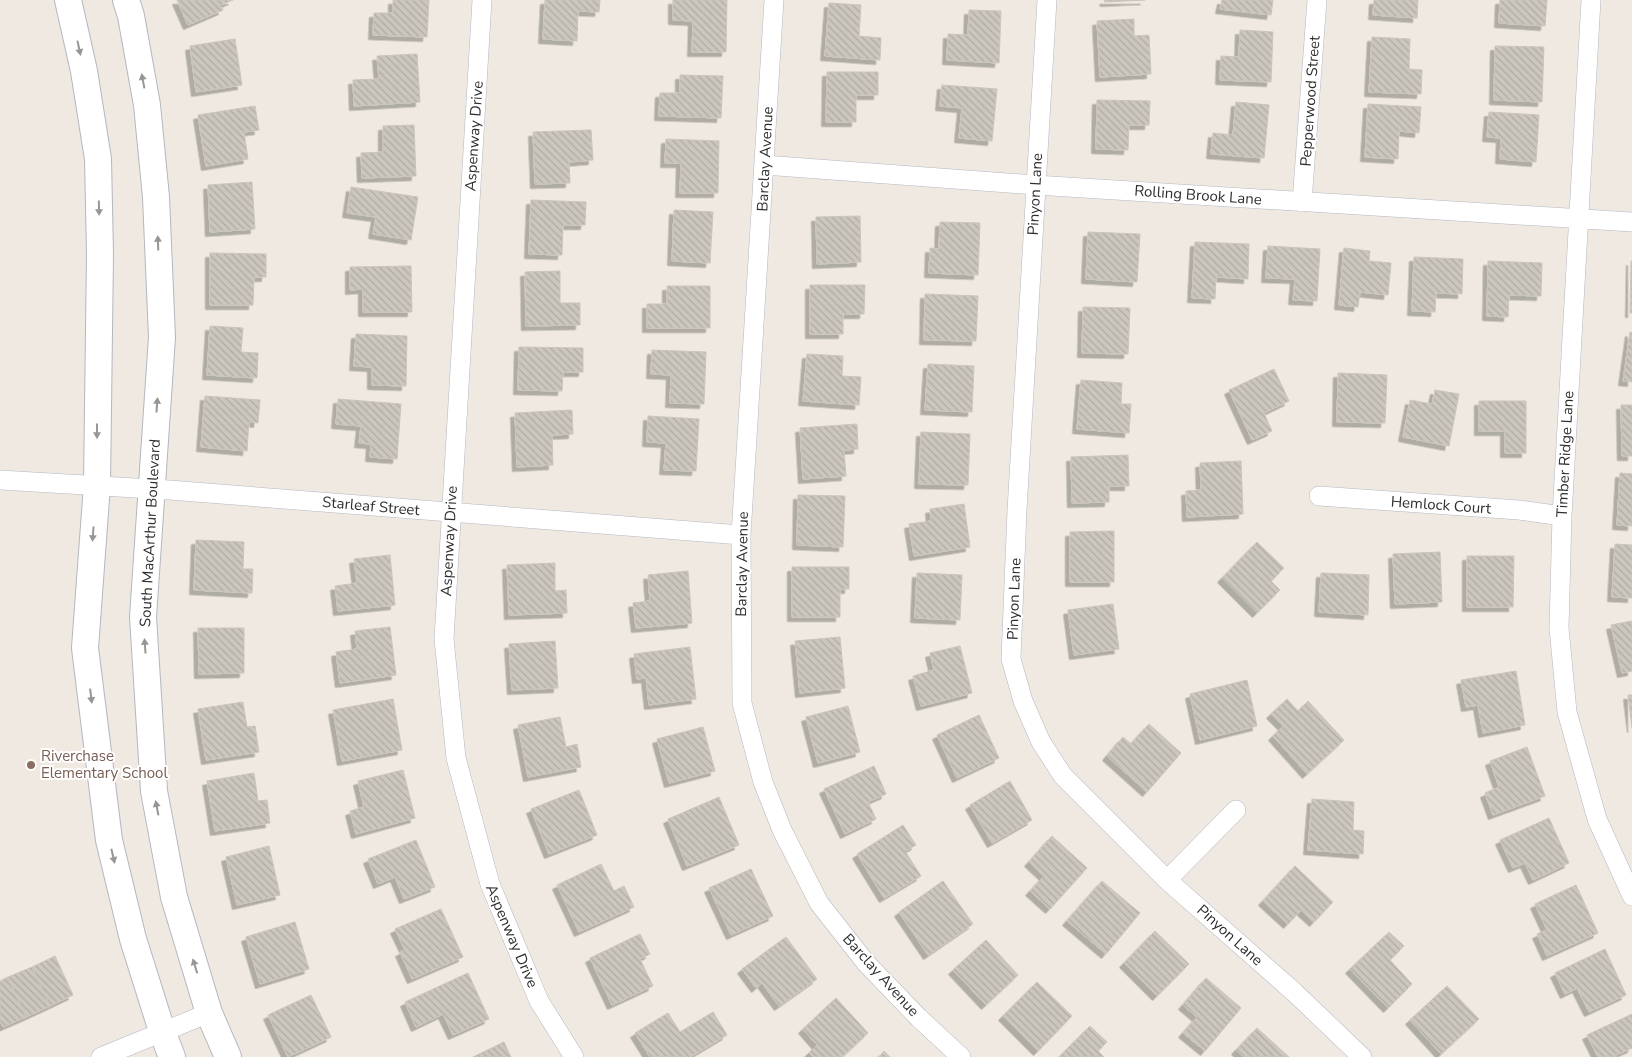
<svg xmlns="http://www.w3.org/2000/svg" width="1632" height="1057" font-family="'Nunito Sans',sans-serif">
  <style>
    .building { fill: url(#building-back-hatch); stroke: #cbc5ba; filter: url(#shadow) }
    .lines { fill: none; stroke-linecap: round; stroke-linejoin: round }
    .street-casing { stroke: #b4b7c1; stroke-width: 20 }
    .secondary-casing { stroke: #b4b7c1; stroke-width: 28 }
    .street { stroke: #fff; stroke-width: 19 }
    .secondary { stroke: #fff; stroke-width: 26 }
    .oneway { fill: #969696 }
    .education-dot { fill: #8d6e63; stroke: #fff; stroke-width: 2 }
    .labels { text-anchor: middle; stroke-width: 4; stroke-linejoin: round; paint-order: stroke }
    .street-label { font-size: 15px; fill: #2e2e2e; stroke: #fff }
    .education-label { font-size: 15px; fill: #785e54; stroke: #fff; text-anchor: start }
  </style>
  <defs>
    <pattern id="building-back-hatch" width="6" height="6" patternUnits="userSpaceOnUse" patternTransform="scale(1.25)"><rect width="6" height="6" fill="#cbc7bf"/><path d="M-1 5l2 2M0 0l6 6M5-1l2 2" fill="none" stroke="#afaba4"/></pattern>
    <filter id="shadow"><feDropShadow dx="-4.5" dy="4.5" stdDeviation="0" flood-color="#0004"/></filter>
  </defs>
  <rect width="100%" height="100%" fill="#efe9e1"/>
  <path class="building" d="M177 0H233L220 5 223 10 188 25Z
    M393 0H429L427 37 373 35 374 13H393Z
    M545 0H600L599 12 578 11 577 41 543 39Z
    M673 0H727L726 52H692L693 21 673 20Z
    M1104 0H1145L1105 2Z
    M1222 0H1273L1271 15 1220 9Z
    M1374 0H1418L1417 18 1373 15Z
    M1500 0H1547L1545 26 1499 23Z
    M829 3 861 5 859 36 881 38 880 60 825 56Z
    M969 10 1001 11 999 63 947 60 948 34 968 35Z
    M1134 19V36L1149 35 1151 74 1100 77 1097 21Z
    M1240 30 1273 32 1271 82 1220 80 1221 56 1239 57Z
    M1372 37 1410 39 1409 69 1422 70 1421 94 1369 92Z
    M235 39 242 85 196 92 190 46Z
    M1495 46 1544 47 1542 102 1494 100Z
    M417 54 420 102 354 106 353 80 379 79 377 56Z
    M827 72H878V95H856V122H826Z
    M680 75 723 76 721 118 659 116 660 93H680Z
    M942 85 997 89 992 141 959 138 962 108 940 106Z
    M1097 100 1150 101 1149 125H1129L1128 150 1096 149Z
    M1236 102 1269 105 1264 158 1211 154 1213 133 1233 135Z
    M1368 104 1421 107 1419 133 1399 131 1398 159 1365 157Z
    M255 106 259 130 244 132 248 159 206 166 198 115Z
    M1489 112 1539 115 1536 162 1500 159 1501 138 1487 137Z
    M414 125 416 176 362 178 361 153 383 152V126Z
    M591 130 593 160 569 162 570 183 535 184 533 132Z
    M666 139 719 141 718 193H680L681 163H665Z
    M252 182 255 229 210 232 208 185Z
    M351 187 418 197 411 240 373 234 376 217 347 213Z
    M531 200 586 202 585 225H563L562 255 529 254Z
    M674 210 713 212 710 263 672 261Z
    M860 216 861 262 817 264 816 217Z
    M940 222 980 223 978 275 929 273 930 248 939 249Z
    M1088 232 1140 234 1137 282 1086 279Z
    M1195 242 1249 244 1248 279 1216 277 1215 299 1192 298Z
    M1268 246 1320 249 1317 301 1293 300 1295 279 1266 278Z
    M1344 248 1370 251 1369 261 1391 263 1388 295 1360 292 1358 307 1339 305Z
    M210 253 266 254V277H254L253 305H210Z
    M1414 257 1463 259 1462 294 1436 293 1435 312 1412 311Z
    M1488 261 1542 263 1541 296 1509 295 1508 317 1487 316Z
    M1631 261H1632V313H1630Z
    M411 266 412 312H363V289L350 290V267Z
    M560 271V303H580V325L526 326 525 272Z
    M810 285H865L864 314H843V334H810Z
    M667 286H710V328H647V304H667Z
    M925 294 978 296 976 341 924 340Z
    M1083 307 1130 308 1128 354 1082 353Z
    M210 326 243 328 241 352 258 353 257 378 207 375Z
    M1630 332 1632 333V382L1623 381Z
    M356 334 407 336 406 386 372 385V367L354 366Z
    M519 347 583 348V372H563L562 391 518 390Z
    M652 350 706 352 704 404 670 403 671 375 651 374Z
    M807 354 843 356 842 376 861 377 859 405 803 401Z
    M928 364 974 366 972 412 925 410Z
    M1274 369 1289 401 1264 413 1272 431 1252 440 1229 390Z
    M1338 373 1387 375 1385 423 1337 422Z
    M1081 380 1122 383 1121 404H1131L1129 433 1077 429Z
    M1435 390 1459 394 1449 446 1403 437 1410 400 1432 404Z
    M205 396 260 400 258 423 249 422 247 451 201 447Z
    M338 399 401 404 397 459 370 457 371 444 359 443 361 426 336 424Z
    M1479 401H1526V453H1505V431H1479Z
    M1621 405H1632V456H1622Z
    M572 410 573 434 552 435 553 465 517 467 515 413Z
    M648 416 699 419 696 471 664 470 666 443 647 442Z
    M857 424 858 449 844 450 846 476 803 479 800 428Z
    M921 432 970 434 968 485 919 484Z
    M1128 455 1129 486H1109V502L1072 503 1071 457Z
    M1241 461 1243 514 1187 517 1186 491 1201 490 1200 463Z
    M1620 473 1632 474V526L1617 525Z
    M798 495 845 496 843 547 797 545Z
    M964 504 970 547 914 556 909 524 931 521 930 509Z
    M1114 531V582H1070V532Z
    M196 540 244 542 243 569H253L252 593 194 590Z
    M1257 542 1284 568 1271 581 1280 590 1257 613 1222 578Z
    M1615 544 1632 545V598L1612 597Z
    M1440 552 1442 602 1395 604 1393 554Z
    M390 555 395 605 338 611 335 586 357 583 354 559Z
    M1467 556H1514L1513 607H1467Z
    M555 563V591L566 590 567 613 509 615 507 565Z
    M792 567H849V589H840V617H792Z
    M688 571 692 623 636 628 633 603 650 601 648 575Z
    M917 573 962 575 960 620 915 618Z
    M1321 573 1369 575 1368 615 1319 612Z
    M1113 604 1119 649 1074 655 1068 610Z
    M1632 621V671L1622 673 1611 625Z
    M390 627 396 675 340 683 336 652 357 649 355 631Z
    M198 628H244V673L199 674Z
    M840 637 845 688 800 693 795 641Z
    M555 641 558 688 512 690 509 644Z
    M960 646 972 693 921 706 913 676 934 670 930 653Z
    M690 647 696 699 649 705 646 678 637 679 634 654Z
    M1516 671 1525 725 1483 733 1478 705 1466 707 1461 680Z
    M1247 680 1257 726 1200 740 1190 694Z
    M1628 695H1632V728Z
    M393 699 402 750 342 761 333 710Z
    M1287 699 1298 711 1308 701 1344 740 1307 774 1273 736 1283 726 1271 714Z
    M243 702 247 727 255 726 259 752 206 760 198 709Z
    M848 706 860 752 818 763 806 717Z
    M979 715 999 758 957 778 937 735Z
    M560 717 566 747 577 744 581 767 528 777 518 725Z
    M1149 724 1181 753 1147 792 1107 756 1123 737 1131 744Z
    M703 727 715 771 669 783 657 739Z
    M1527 747 1545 796 1493 815 1485 793 1499 787 1490 761Z
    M874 766 886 794 868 802 876 819 845 834 824 789Z
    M403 770 415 818 356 834 350 811 364 807 358 781Z
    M254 773 258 801 267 800 270 823 215 831 207 781Z
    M1010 781 1032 820 992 843 970 805Z
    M579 790 597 835 549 854 531 809Z
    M719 797 739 845 687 866 668 819Z
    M1312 799 1354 802 1353 830 1364 831 1363 854 1308 850Z
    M1549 818 1569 863 1533 880 1525 863 1513 868 1500 840Z
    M903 825 916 845 905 851 921 876 884 898 857 854Z
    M1052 836 1087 868 1050 909 1030 891 1044 876 1029 862Z
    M416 840 435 887 404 899 395 877 378 884 368 859Z
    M269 846 280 895 237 905 226 857Z
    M601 864 614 891 624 886 634 907 579 932 557 885Z
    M1295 866 1333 902 1314 922 1301 910 1288 924 1263 901Z
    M751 869 773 916 731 935 709 888Z
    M943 881 973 924 928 955 899 912Z
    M1102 881 1140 913 1106 954 1067 921Z
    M1576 885 1598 933 1547 956 1537 934 1547 930 1535 904Z
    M441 909 463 957 412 979 400 952 405 950 395 929Z
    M295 922 309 969 260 984 246 937Z
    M1155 931 1189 964 1157 996 1124 963Z
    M1389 932 1404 946 1390 960 1412 984 1388 1008 1350 969Z
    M640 934 650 954 640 959 653 986 612 1005 590 958Z
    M786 937 817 979 779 1006 762 983 756 988 742 969Z
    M986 940 1018 975 986 1005 953 970Z
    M1605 949 1626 995 1589 1012 1577 988 1565 994 1555 973Z
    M55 956 73 995 50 1006 32 967Z
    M32 967 50 1006 26 1017 8 977Z
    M468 973 489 1019 453 1035 443 1014 416 1027 405 1002Z
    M8 977 26 1017 3 1027 0 1021V981Z
    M1206 978 1241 1008 1205 1051 1183 1033 1197 1017 1183 1005Z
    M1037 982 1072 1016 1038 1051 1003 1016Z
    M1447 986 1479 1019 1441 1054 1410 1020Z
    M311 995 331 1037 288 1057 268 1015Z
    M836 998 868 1033 842 1057H813L809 1053 817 1045 803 1029Z
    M713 1012 727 1035 690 1057H650L635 1033 668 1013 680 1032Z
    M1632 1014V1048L1616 1055V1057H1598L1587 1035Z
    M1090 1026 1107 1042 1098 1051 1104 1057H1059Z
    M1257 1028 1289 1057H1244L1236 1050Z
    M504 1042 511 1057H473Z
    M884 1051 890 1057H879Z"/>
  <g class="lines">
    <defs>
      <path id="street" d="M482 0 444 639 456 758 490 884 539 1001 574 1057
        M774 0 741 535 742 703 763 782 782 830 819 903 866 963 919 1018 961 1057
        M1047 0 1017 510 1011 659 1023 701 1041 742 1063 776 1167 880 1294 992 1362 1057
        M1591 0 1562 516 1559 628 1567 712 1597 819 1632 896
        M764 165 1035 185 1632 222
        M1302 202 1317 0
        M0 480 169 490 741 535
        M1319 496 1519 510 1562 516
        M1167 880 1236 810
        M101 1057 209 1013"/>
      <path id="secondary" d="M68 0 84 71 98 159 100 254 97 485 85 648 109 840 133 939 162 1031 172 1057
        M126 0 131 16 147 105 156 197 162 337 143 617 154 791 174 897 209 1013 228 1057"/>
    </defs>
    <use href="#street" class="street-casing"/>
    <use href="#secondary" class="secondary-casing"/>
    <use href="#street" class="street"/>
    <use href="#secondary" class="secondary"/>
  </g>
  <defs><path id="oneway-solid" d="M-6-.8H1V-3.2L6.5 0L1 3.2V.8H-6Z" transform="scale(1.25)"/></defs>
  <g class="oneway">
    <use href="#oneway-solid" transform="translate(79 48) rotate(78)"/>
    <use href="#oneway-solid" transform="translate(143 81) rotate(-101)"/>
    <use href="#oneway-solid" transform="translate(99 208) rotate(89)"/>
    <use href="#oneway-solid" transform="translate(158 243) rotate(-92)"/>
    <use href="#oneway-solid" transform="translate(157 405) rotate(-86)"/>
    <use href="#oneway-solid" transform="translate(97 431) rotate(90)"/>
    <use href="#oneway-solid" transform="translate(93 534) rotate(94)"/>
    <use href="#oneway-solid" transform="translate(145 646) rotate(-94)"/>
    <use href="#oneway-solid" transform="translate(91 696) rotate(83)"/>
    <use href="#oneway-solid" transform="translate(157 808) rotate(-101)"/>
    <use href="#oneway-solid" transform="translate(113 856) rotate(77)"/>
    <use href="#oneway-solid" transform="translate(195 966) rotate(-107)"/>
  </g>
  <circle class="education-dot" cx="31" cy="765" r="5"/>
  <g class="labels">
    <g class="street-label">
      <text transform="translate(1310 101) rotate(-86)" y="5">Pepperwood Street</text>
      <text transform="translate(474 136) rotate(-86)" y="5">Aspenway Drive</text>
      <text transform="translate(765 159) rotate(-87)" y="5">Barclay Avenue</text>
      <text transform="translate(1035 194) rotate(-87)" y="5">Pinyon Lane</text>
      <text transform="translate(1198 195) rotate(4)" y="5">Rolling Brook Lane</text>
      <text transform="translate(1565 454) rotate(-87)" y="5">Timber Ridge Lane</text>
      <text transform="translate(1441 505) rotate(4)" y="5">Hemlock Court</text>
      <text transform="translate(371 506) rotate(5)" y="5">Starleaf Street</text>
      <text transform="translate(150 533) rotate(-87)" y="5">South MacArthur Boulevard</text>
      <text transform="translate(449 541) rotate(-87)" y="5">Aspenway Drive</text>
      <text transform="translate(742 564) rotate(-89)" y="5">Barclay Avenue</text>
      <text transform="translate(1014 599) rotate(-88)" y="5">Pinyon Lane</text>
      <text transform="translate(1230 935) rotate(42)" y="5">Pinyon Lane</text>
      <text transform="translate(512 936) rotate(67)" y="5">Aspenway Drive</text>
      <text transform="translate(881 975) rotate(48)" y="5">Barclay Avenue</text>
    </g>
    <g class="education-label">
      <text x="41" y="761">Riverchase<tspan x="41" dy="17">Elementary School</tspan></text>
    </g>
  </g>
</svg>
